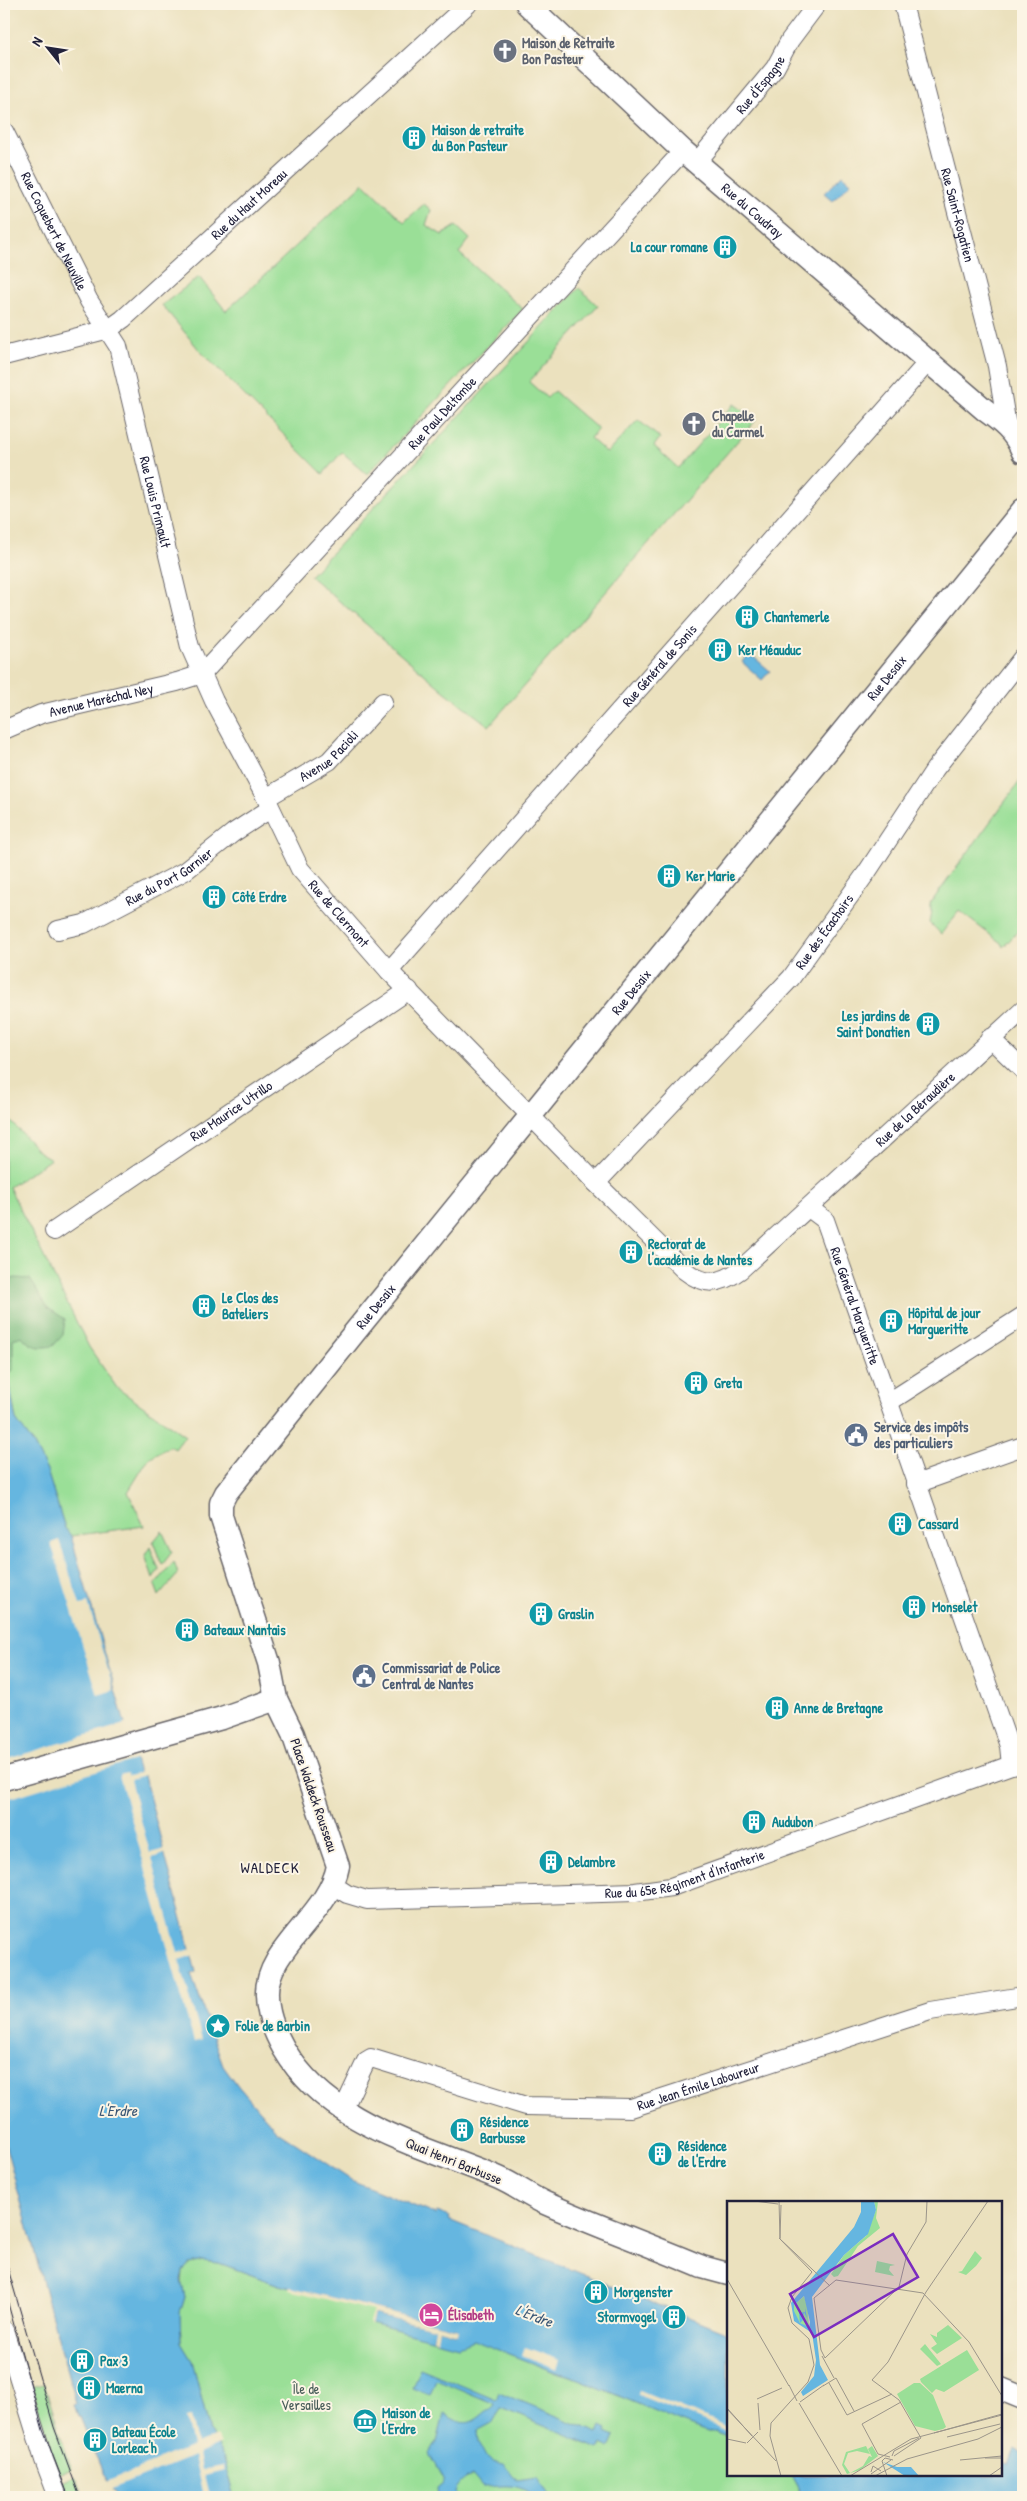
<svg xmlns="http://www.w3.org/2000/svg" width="1027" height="2501" font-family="'Patrick Hand',sans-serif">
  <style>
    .green { fill: #9adf97; stroke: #5e8069 }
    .forest { fill: #7bbe80; stroke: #4e705e }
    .water { fill: #65b6e0; stroke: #446c8e }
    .pier { fill: #ebe1be }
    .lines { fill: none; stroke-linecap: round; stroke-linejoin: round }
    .minor-casing { stroke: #686569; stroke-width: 20 }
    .tertiary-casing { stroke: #686569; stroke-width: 25 }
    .minor { stroke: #fff; stroke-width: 18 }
    .tertiary { stroke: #fff; stroke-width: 22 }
    .tram { stroke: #22223b; stroke-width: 1 }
    .labels { text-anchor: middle; stroke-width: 4; stroke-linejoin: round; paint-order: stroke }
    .worship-label { font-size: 14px; font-weight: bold; fill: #5b616d; stroke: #fcf5e5; text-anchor: start }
    .street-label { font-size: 14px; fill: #22223b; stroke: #fcf5e5 }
    .culture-label { font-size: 14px; font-weight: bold; fill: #0d838f; stroke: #fcf5e5; text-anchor: start }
    .service-label { font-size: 14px; font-weight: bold; fill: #4e5e75; stroke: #fcf5e5; text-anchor: start }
    .hotel-label { font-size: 14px; font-weight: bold; fill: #b23c85; stroke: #fcf5e5; text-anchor: start }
    .park-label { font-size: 14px; fill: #465b57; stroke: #fcf5e5 }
    .neighbourhood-label { font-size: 15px; letter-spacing: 1px; fill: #22223b; stroke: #fcf5e5 }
    .water-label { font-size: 15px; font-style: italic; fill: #395675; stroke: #fcf5e5 }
    .inset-road { fill: none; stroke: #9b958a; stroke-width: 1 }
    .view { fill: #7b2cbf; fill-opacity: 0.15; stroke: #7b2cbf; stroke-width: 2.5 }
    .inset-edge { fill: none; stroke: #22223b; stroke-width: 2.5 }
  </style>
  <rect width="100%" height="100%" fill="#fcf5e5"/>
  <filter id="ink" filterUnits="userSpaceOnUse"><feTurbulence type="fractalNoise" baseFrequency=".02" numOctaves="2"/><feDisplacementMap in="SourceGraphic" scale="10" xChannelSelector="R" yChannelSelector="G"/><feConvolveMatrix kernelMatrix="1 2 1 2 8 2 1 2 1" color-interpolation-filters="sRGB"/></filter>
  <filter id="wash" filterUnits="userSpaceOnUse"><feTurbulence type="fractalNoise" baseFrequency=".0096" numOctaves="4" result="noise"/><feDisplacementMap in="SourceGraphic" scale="20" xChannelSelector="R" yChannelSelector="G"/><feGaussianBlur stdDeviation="1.12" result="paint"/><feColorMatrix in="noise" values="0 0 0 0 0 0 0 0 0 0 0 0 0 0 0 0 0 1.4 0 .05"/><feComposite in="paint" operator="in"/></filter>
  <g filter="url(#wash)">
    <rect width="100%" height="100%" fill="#ebe1be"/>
    <path class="green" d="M364 183 404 222 424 204 431 210 426 225 442 235 456 226 470 239 459 253 523 309 367 474 342 452 323 474 201 352 162 305 199 277 226 311Z
      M579 288 598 306 529 382 547 398 554 391 598 429 590 438 607 453 638 420 660 438 654 446 678 468 734 404 756 420 489 726 444 691 310 576Z
      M1023 777V927L1003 947 1001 943 959 911 941 934 930 923 932 912 930 904Z
      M4 1114 39 1152 51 1159 9 1187 89 1347 117 1388 185 1436 175 1449 170 1446 149 1458 128 1492 144 1526 71 1536 65 1528 47 1471 33 1443 16 1420 8 1374 4 1369Z
      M162 1531 172 1552 162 1565 153 1542Z
      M150 1547 159 1570 153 1579 145 1555Z
      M174 1562 178 1574 159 1596 155 1585Z
      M203 2261 219 2263 279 2285 458 2329V2346L472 2339 552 2371 571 2376 707 2432 715 2431 728 2436V2475H791L803 2497H234L221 2451 210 2432 192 2361 181 2343 180 2313 185 2297 182 2285 183 2271 189 2264Z
      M44 2384 71 2468 54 2476 26 2388Z
      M74 2476 84 2497H64L57 2484Z"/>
    <path class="forest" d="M15 1278 30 1279 48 1308 65 1319 63 1335 53 1346C40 1348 31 1348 22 1336L13 1339V1370L4 1375V1282Z"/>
    <path class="water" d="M842 175 851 183 833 201 824 193Z
      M749 653 770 671 762 680 742 662Z
      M4 1369 7 1374 16 1420 33 1443 47 1471 65 1528 71 1536 140 1776H144L196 1972 191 1974 223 2065 239 2087 276 2130 351 2180 436 2215 437 2212 450 2217 449 2220 728 2333V2436L715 2431 707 2432 681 2422 571 2376 552 2371 473 2340 458 2346 371 2323 374 2314 436 2328 433 2338 436 2340 439 2329 456 2334 458 2329 279 2285 219 2263 203 2261 189 2264 183 2271 181 2280 185 2297 180 2313 181 2343 192 2361 210 2432 221 2451 234 2497H117L104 2475 80 2417H78L74 2405 76 2404 4 2140Z
      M420 2368 496 2400 499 2392 598 2433 601 2426 607 2429 606 2432 615 2436 610 2448 602 2444 599 2449 501 2408 492 2424 477 2432 478 2442 486 2457 493 2462 504 2464 517 2480 537 2477 549 2497H534C521 2481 500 2487 482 2487L473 2476C464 2478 459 2484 455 2491L457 2497H438L437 2488 444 2482V2479L430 2454 437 2442 444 2414C462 2424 468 2427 483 2414 488 2409 492 2410 495 2404L436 2379 430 2395 412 2388Z
      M1014 2449 1023 2453V2497H803L791 2475H1001V2463L1008 2465Z"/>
    <path class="pier" d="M59 1540 80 1605 88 1603 114 1690 98 1695 51 1543Z
      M128 1723 138 1759 4 1800V1760Z
      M142 1772 144 1776 130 1780 150 1853 166 1849 167 1853 152 1858 178 1953 192 1949 194 1955 179 1960 202 2040 194 2042 119 1775 127 1773 129 1776Z
      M290 2287 458 2329 457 2334 439 2329 437 2340 433 2339 435 2328 374 2314 371 2325 369 2322 373 2311 393 2316 289 2290Z
      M525 2347 560 2360 557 2369 522 2355Z
      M639 2391 728 2427V2431L638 2395Z
      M191 2417 197 2444 216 2436 221 2444 199 2454 202 2470 223 2466V2468L224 2471 204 2476 209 2497H203L194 2456 110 2490 106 2482 192 2446 186 2418Z"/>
  </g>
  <g filter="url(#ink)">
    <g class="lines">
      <defs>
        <g id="minor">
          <path id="s1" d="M903 4 997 366 1007 426"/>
          <path id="s2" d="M4 131 89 301 118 346 190 647 214 701 266 798 300 869 389 971 596 1183 684 1270C704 1286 720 1285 740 1270L1023 1010"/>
          <path id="s3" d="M697 162 775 68 790 40 817 4"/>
          <path id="s4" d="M4 356 109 329 123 319 468 4"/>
          <path id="s5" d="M4 730 41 714 177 682 202 674 683 151"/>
          <path id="s6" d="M266 798 329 761 383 702"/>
          <path id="s7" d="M58 930 84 924 185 871 233 833 270 809"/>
          <path id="s8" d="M389 971 928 362"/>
          <path d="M990 1038 1023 1070"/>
          <path id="s9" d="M596 1183 791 978 867 872 935 769 1023 657"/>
          <path id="s10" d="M809 1208 825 1220 1009 1746 1011 1765"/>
          <path id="s11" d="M54 1231 409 990"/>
          <path d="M889 1402 1023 1316"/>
          <path d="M916 1484 1023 1446"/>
          <path id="s12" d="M333 1885 347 1894 367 1900 635 1892 671 1887 1011 1765 1023 1763"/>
          <path id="s13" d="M343 2110 366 2061 371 2058 526 2106 631 2108 930 2011 1023 1996"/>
          <path d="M4 2330 44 2460 58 2497"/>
        </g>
        <g id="tertiary">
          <path id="s14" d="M527 4 683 151 985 410C1002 422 1015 432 1023 452"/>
          <path d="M4 1779 222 1718 276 1699"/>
          <path id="s15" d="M728 2274 702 2267C650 2245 597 2226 545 2203 529 2196 515 2185 499 2178 422 2145 329 2126 284 2049 275 2033 267 2013 267 1995 265 1949 329 1915 338 1866L293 1734 276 1699 269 1663 221 1516V1503L226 1493 354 1333 1023 510"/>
          <path d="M1001 2389 1023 2398"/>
        </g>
      </defs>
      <use href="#minor" class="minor-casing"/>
      <use href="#tertiary" class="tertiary-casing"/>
      <use href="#minor" class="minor"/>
      <use href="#tertiary" class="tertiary"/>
      <path class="tram" d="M4 2255 54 2427 80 2497
        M4 2289 43 2430 69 2497"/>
    </g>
  </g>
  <defs>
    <symbol id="church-disc" viewBox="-11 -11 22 22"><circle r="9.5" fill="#6b7280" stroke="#fcf5e5"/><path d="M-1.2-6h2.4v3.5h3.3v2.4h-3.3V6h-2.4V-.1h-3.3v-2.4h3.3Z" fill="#fff"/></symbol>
    <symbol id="building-disc" viewBox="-11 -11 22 22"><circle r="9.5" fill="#0f9aa8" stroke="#fcf5e5"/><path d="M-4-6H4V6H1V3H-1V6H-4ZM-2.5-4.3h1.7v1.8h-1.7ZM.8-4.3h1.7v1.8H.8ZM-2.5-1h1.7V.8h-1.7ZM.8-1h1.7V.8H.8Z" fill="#fff"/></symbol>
    <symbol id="civic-disc" viewBox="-11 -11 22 22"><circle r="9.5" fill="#5c6f8a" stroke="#fcf5e5"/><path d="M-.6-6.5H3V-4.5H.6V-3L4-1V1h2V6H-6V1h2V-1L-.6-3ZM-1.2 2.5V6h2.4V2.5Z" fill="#fff"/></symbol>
    <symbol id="sight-disc" viewBox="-11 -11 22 22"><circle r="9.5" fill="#0f9aa8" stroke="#fcf5e5"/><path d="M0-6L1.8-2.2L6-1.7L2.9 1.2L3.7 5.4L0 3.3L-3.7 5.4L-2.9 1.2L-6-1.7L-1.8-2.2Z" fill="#fff"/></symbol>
    <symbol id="hotel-disc" viewBox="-11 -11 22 22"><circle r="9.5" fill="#d1479c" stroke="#fcf5e5"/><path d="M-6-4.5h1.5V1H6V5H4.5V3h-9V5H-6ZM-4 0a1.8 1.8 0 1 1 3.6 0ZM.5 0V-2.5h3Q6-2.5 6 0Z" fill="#fff"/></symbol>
    <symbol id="museum-disc" viewBox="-11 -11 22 22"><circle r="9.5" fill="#0f9aa8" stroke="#fcf5e5"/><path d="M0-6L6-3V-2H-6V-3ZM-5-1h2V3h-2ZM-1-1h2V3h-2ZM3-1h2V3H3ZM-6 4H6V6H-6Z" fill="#fff"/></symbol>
  </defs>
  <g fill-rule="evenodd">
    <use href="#church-disc" x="491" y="37" width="28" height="28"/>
    <use href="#building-disc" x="400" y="124" width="28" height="28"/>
    <use href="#building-disc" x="711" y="233" width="28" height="28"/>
    <use href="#church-disc" x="680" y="410" width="28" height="28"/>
    <use href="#building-disc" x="733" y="603" width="28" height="28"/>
    <use href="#building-disc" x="706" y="636" width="28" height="28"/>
    <use href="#building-disc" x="655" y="862" width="28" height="28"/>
    <use href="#building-disc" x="200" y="883" width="28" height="28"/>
    <use href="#building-disc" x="914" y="1010" width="28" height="28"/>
    <use href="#building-disc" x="617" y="1238" width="28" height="28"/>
    <use href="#building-disc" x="190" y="1292" width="28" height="28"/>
    <use href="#building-disc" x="877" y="1307" width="28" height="28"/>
    <use href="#building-disc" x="682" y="1369" width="28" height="28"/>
    <use href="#civic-disc" x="842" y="1421" width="28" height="28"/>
    <use href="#building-disc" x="886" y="1510" width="28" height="28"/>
    <use href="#building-disc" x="900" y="1593" width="28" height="28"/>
    <use href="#building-disc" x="527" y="1600" width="28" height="28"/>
    <use href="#building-disc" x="173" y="1616" width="28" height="28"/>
    <use href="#civic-disc" x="350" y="1662" width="28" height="28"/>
    <use href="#building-disc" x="763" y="1694" width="28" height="28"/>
    <use href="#building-disc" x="740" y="1808" width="28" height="28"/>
    <use href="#building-disc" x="537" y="1848" width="28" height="28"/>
    <use href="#sight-disc" x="204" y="2012" width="28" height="28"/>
    <use href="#building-disc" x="448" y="2116" width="28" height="28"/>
    <use href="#building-disc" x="646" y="2140" width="28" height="28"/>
    <use href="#building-disc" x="582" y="2278" width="28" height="28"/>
    <use href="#hotel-disc" x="417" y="2301" width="28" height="28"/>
    <use href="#building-disc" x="660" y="2303" width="28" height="28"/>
    <use href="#building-disc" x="68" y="2347" width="28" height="28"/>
    <use href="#building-disc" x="75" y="2374" width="28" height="28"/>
    <use href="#museum-disc" x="351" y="2407" width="28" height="28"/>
    <use href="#building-disc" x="81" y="2426" width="28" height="28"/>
  </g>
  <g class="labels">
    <g class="worship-label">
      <text x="522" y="48">Maison de Retraite<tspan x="522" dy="16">Bon Pasteur</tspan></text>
      <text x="712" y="421">Chapelle<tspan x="712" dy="16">du Carmel</tspan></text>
    </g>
    <g class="street-label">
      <text dy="5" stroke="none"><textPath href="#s3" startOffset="100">Rue d'Espagne</textPath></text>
      <text dy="5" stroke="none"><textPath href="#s4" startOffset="296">Rue du Haut Moreau</textPath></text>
      <text dy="5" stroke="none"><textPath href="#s14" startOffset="306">Rue du Coudray</textPath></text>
      <text dy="5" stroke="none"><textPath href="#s1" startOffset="218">Rue Saint-Rogatien</textPath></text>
      <text dy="5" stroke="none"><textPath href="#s2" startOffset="112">Rue Coquebert de Neuville</textPath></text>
      <text dy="5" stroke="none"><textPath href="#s5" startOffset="561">Rue Paul Deltombe</textPath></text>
      <text dy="5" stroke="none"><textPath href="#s2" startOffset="404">Rue Louis Primault</textPath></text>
      <text dy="5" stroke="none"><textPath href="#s8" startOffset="408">Rue Général de Sonis</textPath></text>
      <text dy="5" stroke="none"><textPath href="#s15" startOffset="2155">Rue Desaix</textPath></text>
      <text dy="5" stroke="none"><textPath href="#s5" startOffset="102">Avenue Maréchal Ney</textPath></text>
      <text dy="5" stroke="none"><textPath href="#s6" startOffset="76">Avenue Pacioli</textPath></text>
      <text dy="5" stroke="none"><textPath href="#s7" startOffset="124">Rue du Port Garnier</textPath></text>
      <text dy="5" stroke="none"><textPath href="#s2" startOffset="860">Rue de Clermont</textPath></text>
      <text dy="5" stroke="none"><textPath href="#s9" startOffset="340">Rue des Écachoirs</textPath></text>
      <text dy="5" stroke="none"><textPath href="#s15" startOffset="1750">Rue Desaix</textPath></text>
      <text dy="5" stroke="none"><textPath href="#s2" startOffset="1656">Rue de la Béraudière</textPath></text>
      <text dy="5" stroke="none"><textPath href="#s11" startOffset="214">Rue Maurice Utrillo</textPath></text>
      <text dy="5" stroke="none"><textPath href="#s15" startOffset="1345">Rue Desaix</textPath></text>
      <text dy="5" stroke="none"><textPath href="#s10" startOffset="111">Rue Général Margueritte</textPath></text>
      <text transform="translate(314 1795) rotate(71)" y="5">Place Waldeck Rousseau</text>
      <text dy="5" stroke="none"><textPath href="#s12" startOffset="358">Rue du 65e Régiment d'Infanterie</textPath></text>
      <text dy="5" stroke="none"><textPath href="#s13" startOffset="398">Rue Jean Émile Laboureur</textPath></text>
      <text transform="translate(454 2161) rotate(22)" y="5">Quai Henri Barbusse</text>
    </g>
    <g class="culture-label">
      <text x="432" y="135">Maison de retraite<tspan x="432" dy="16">du Bon Pasteur</tspan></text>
      <text x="708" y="252" text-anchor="end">La cour romane</text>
      <text x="764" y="622">Chantemerle</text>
      <text x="738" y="655">Ker Méauduc</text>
      <text x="686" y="881">Ker Marie</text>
      <text x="232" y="902">Côté Erdre</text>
      <text x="910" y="1021" text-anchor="end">Les jardins de<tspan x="910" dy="16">Saint Donatien</tspan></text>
      <text x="648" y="1249">Rectorat de<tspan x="648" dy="16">l'académie de Nantes</tspan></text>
      <text x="222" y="1303">Le Clos des<tspan x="222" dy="16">Bateliers</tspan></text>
      <text x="908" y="1318">Hôpital de jour<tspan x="908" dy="16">Margueritte</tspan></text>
      <text x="714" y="1388">Greta</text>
      <text x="918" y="1529">Cassard</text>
      <text x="932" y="1612">Monselet</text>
      <text x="558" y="1619">Graslin</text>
      <text x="204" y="1635">Bateaux Nantais</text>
      <text x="794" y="1713">Anne de Bretagne</text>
      <text x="772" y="1827">Audubon</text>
      <text x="568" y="1867">Delambre</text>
      <text x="236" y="2031">Folie de Barbin</text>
      <text x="480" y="2127">Résidence<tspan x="480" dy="16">Barbusse</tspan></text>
      <text x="678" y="2151">Résidence<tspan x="678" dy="16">de l'Erdre</tspan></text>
      <text x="614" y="2297">Morgenster</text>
      <text x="656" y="2322" text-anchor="end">Stormvogel</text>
      <text x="100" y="2366">Pax 3</text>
      <text x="106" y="2393">Maerna</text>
      <text x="382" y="2418">Maison de<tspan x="382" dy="16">l'Erdre</tspan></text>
      <text x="112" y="2437">Bateau École<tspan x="112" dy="16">Lorleac'h</tspan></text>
    </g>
    <g class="service-label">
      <text x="874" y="1432">Service des impôts<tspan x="874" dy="16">des particuliers</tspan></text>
      <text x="382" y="1673">Commissariat de Police<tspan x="382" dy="16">Central de Nantes</tspan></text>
    </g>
    <g class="hotel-label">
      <text x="448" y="2320">Élisabeth</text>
    </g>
    <g class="park-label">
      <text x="306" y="2394">Île de<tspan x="306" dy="16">Versailles</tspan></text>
    </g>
    <g class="neighbourhood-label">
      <text x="270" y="1873">WALDECK</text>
    </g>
    <g class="water-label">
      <text x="118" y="2116">L'Erdre</text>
      <text transform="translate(534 2316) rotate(21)" y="5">L'Erdre</text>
    </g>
  </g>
  <g transform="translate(727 2201)">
    <rect width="275" height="275" fill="#ebe1be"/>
    <path d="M147 0H151L149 17 153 27 131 45 111 75 107 76 104 73 117 54 139 35 149 9ZM248 50 255 57 249 65 239 74 231 71 235 70ZM150 60 168 64 163 65 162 69 167 75 148 71ZM77 95 81 108 82 127 73 122 67 113V104ZM221 124 235 137 210 153 204 147 210 143 203 133 210 136V132ZM198 143 214 163 210 165 193 148ZM240 149 252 169 217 191 209 188 205 192 194 181 193 178ZM187 182H193L206 194 219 226 216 228 208 230 188 225 170 193ZM145 245 151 255 133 269 120 273 115 264 119 251 139 245 143 253 130 250 121 252 117 263 123 272 136 265 142 255 145 256 141 248Z" fill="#9adf97"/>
    <path d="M134 0H147L149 9 141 33 117 54 85 96 93 164 101 179 76 195 74 191 87 175 89 159 85 132 67 120 64 102 127 26 134 11ZM77 95 83 121 82 126 73 122 76 119 77 111 80 117 78 107V111L72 112 73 122 67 110V104ZM156 261 170 266H184L192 275H178Z" fill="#65b6e0" fill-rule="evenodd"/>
    <path class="inset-road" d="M27 0 51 3M52 0 53 38 85 71 65 96 61 107 65 122 82 138 87 164 81 181 44 222 43 235 54 275M52 37 103 85M53 37 54 4M0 78 62 185M95 155 107 177M98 157 94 149 87 97 109 79 196 92 242 141 275 195M98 157 172 86 180 53 199 21 200 0M102 182 120 214 165 193M62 184 70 200M96 185 109 177 127 210M30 198 55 187M73 201 97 184M31 202 33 229M72 202 115 275M0 207 25 235M0 208 49 260M207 232 275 213M220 236 273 223M0 238 19 242M20 242 31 231M165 255 167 250 192 237M167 255 194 237 172 199 145 179 161 161 199 91 261 0M163 256 151 253 135 223 174 201M258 257H275M233 259 275 255M144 271 146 265 154 270M144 273 164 259M123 275 184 238 275 214M148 275 180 258 251 238 275 226M160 275 155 260 158 257 166 259M262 275 275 266"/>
    <path class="view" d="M166 33 191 76 87 136 63 93Z"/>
    <rect width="275" height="275" class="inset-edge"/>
  </g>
  <rect width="1027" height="2501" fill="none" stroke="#fcf5e5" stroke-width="20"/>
  <g transform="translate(48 48) rotate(300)" stroke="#fcf5e5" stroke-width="4" paint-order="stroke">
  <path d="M0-4L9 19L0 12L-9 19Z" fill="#22223b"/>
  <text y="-8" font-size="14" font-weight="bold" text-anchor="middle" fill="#22223b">N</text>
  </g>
</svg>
